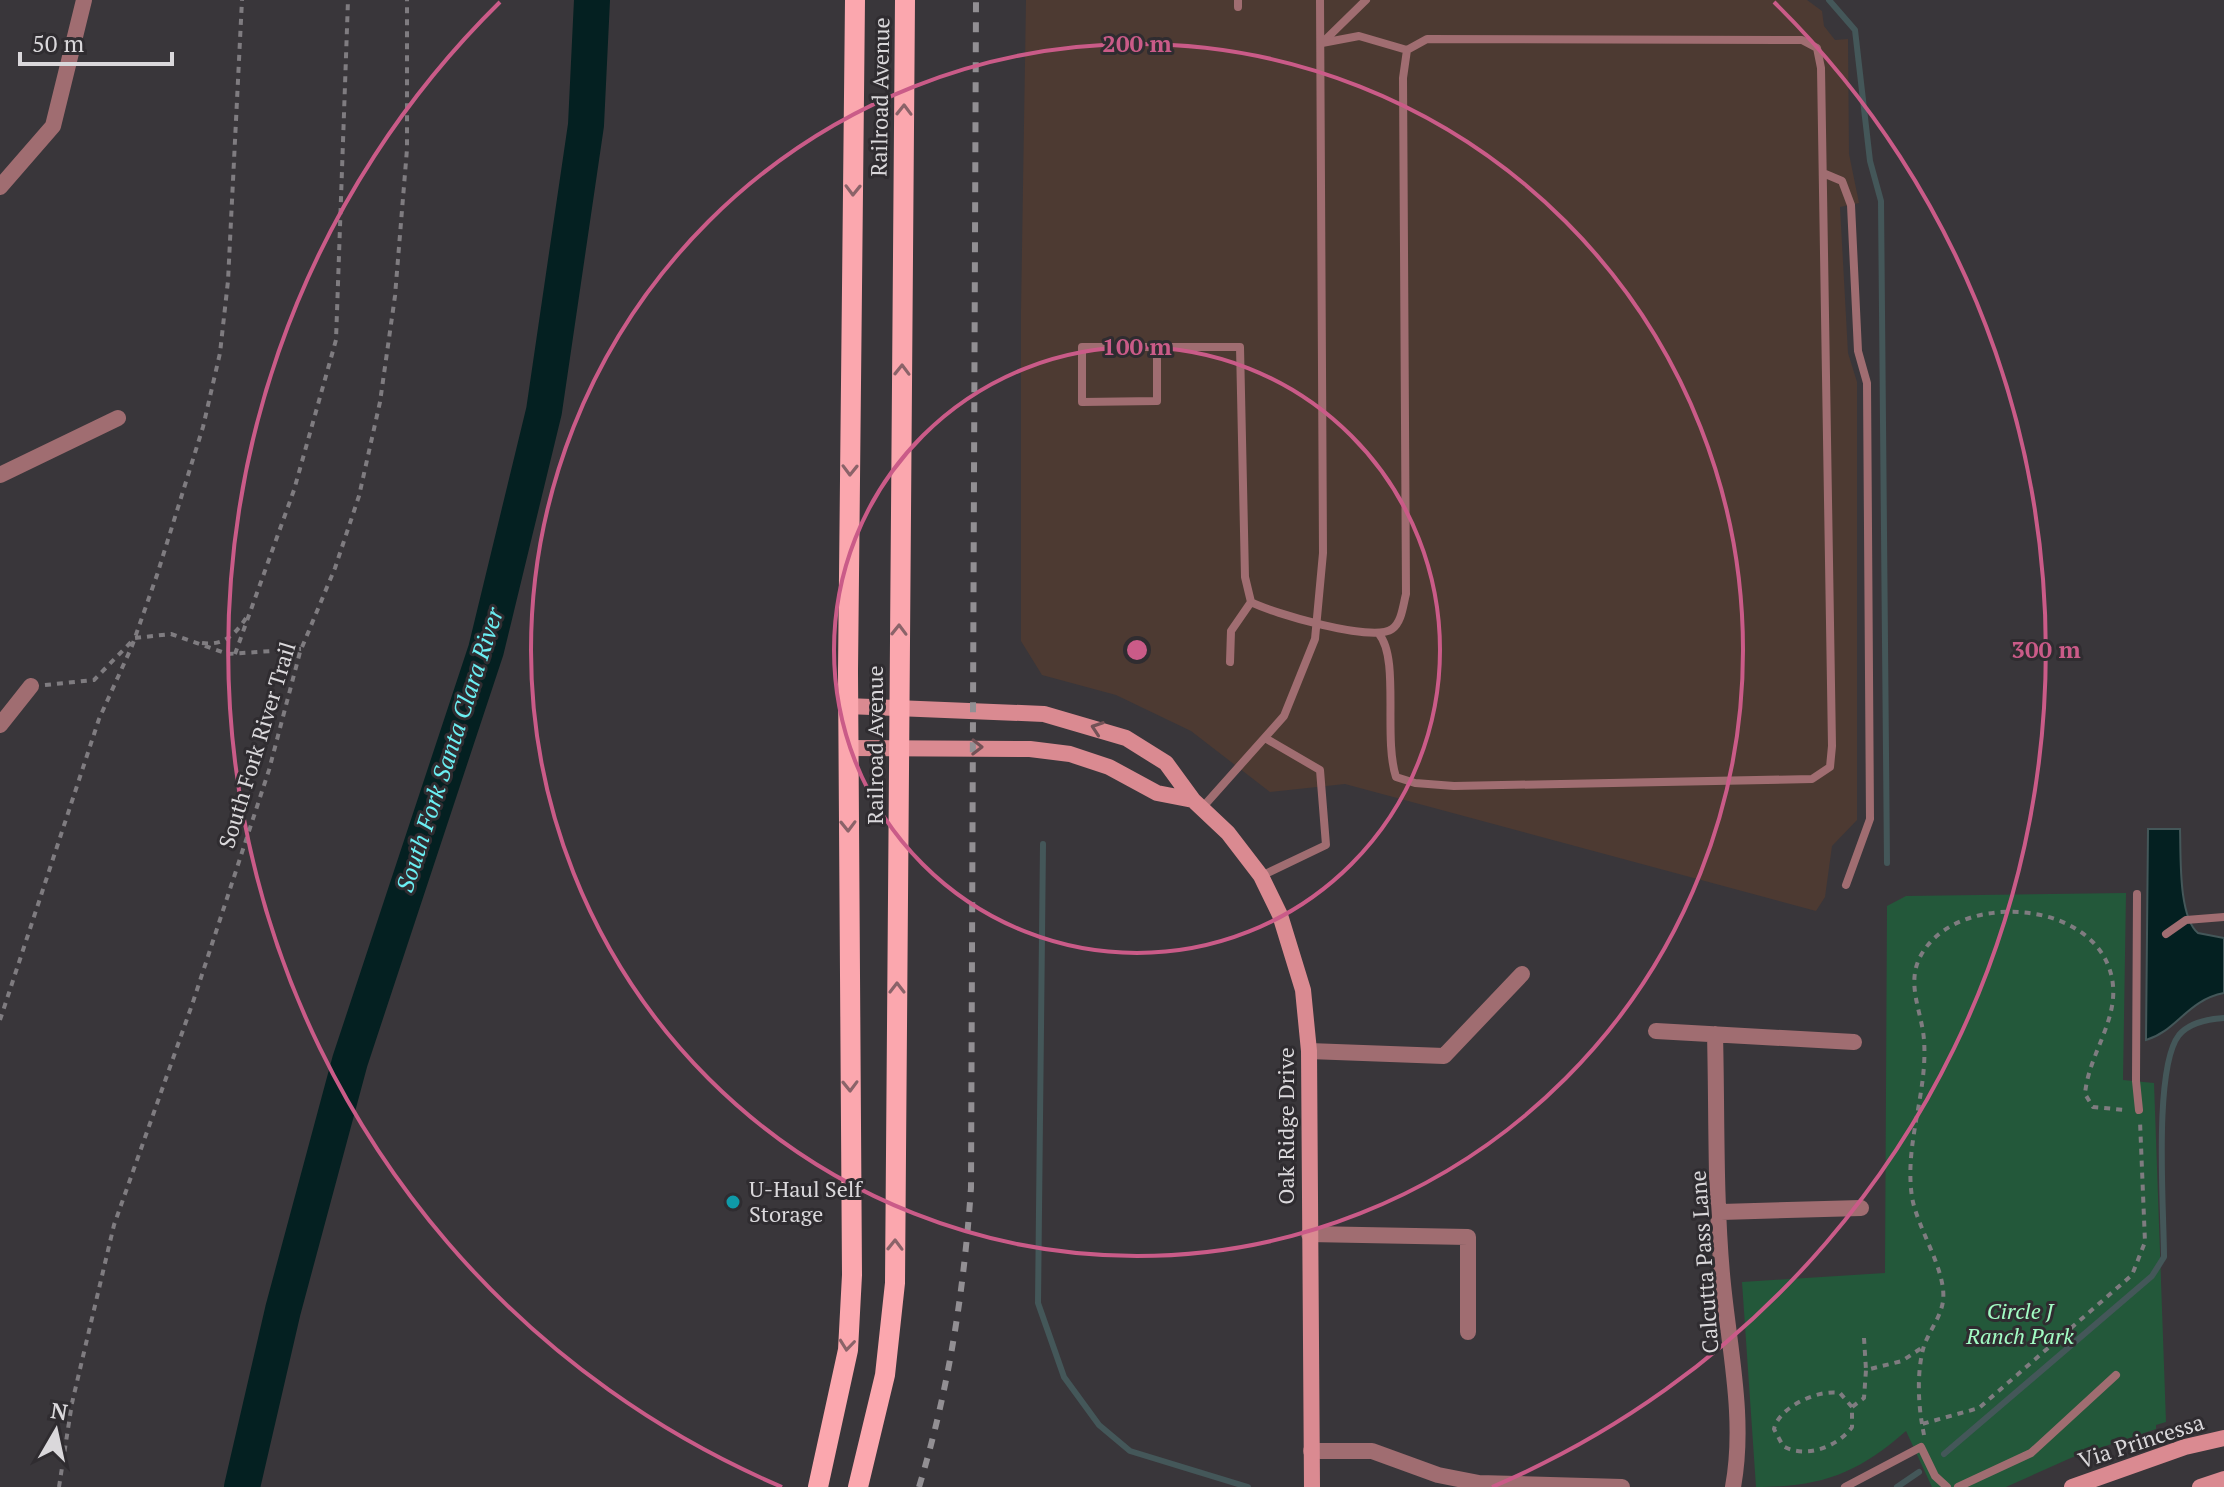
<svg xmlns="http://www.w3.org/2000/svg" width="2224" height="1487" font-family="'PT Serif',serif">
  <style>
    .commercial { fill: #4d3a32 }
    .green { fill: #23583a }
    .water { fill: #042021; stroke: #445759; stroke-width: 2 }
    .lines { fill: none; stroke-linecap: round; stroke-linejoin: round }
    .stream { stroke: #445759; stroke-width: 6 }
    .river { stroke: #042021; stroke-width: 36 }
    .path { stroke: #7f7c80; stroke-width: 4; stroke-dasharray: 6 6; stroke-linecap: butt }
    .lane { stroke: #a06d71; stroke-width: 8 }
    .street { stroke: #a06d71; stroke-width: 16 }
    .secondary { stroke: #da8a91; stroke-width: 16 }
    .primary { stroke: #fba7ae; stroke-width: 20 }
    .rail { stroke: #928f93; stroke-width: 6; stroke-dasharray: 10 10; stroke-linecap: butt }
    .oneway { stroke: #8b6369 }
    .oneway2 { stroke: #735257 }
    .ring { fill: none; stroke: #ca5b88; stroke-width: 4 }
    .culture-dot { fill: #0f9aa8; stroke: #2f2c30; stroke-width: 3 }
    .labels { text-anchor: middle; stroke-width: 6; stroke-linejoin: round; paint-order: stroke }
    .street-label { font-size: 22px; fill: #dad8db; stroke: #2f2c30 }
    .poi-label { font-size: 22px; fill: #dad8db; stroke: #2f2c30; text-anchor: start }
    .park-label { font-size: 22px; font-style: italic; fill: #a2fcc4; stroke: #2f2c30 }
    .water-label { font-size: 24px; font-style: italic; fill: #6beff3; stroke: #2f2c30 }
    .centre { fill: #ca5b88; stroke: #2f2c30; stroke-width: 4 }
    .ring-label { font-size: 24px; text-anchor: middle; font-weight: bold; fill: #ca5b88; stroke: #2f2c30; stroke-width: 6; stroke-linejoin: round; paint-order: stroke }
  </style>
  <rect width="100%" height="100%" fill="#39363a"/>
  <path class="commercial" d="M1026 0H1807L1822 11 1824 26 1835 40 1848 39 1849 154 1859 203 1840 207 1848 353 1857 382V820L1832 846 1825 897 1816 911 1345 784 1270 792 1191 731 1116 695 1042 675 1021 641V311Z"/>
  <path class="green" d="M2126 893 2123 1080 2154 1083 2166 1422 2156 1425V1429L2073 1457 2006 1487H1932L1906 1431C1857 1474 1821 1487 1756 1487L1742 1282 1885 1273 1887 906 1906 896Z"/>
  <path class="water" d="M2148 829H2180C2181 855 2178 916 2198 933L2224 938V993C2187 1000 2177 1031 2146 1040Z"/>
  <g class="lines">
    <path class="stream" d="M1829 0 1855 30 1870 161 1881 201 1887 863
      M1043 844 1038 1303 1064 1377 1099 1425 1130 1451 1248 1487
      M1944 1454 2152 1276 2164 1257C2164 1212 2153 1068 2179 1035 2190 1022 2208 1019 2224 1018
      M1897 1487 1919 1472"/>
    <path class="river" d="M242 1487 283 1310 350 1061 486 650 544 411 586 125 592 0"/>
    <path class="path" d="M202 643C223 646 235 635 246 618
      M235 654 294 490 336 340 348 0
      M45 685 94 680 135 638 171 634 228 654 301 649
      M0 1020 99 719 132 646 157 575 203 427 220 353 228 281 242 0
      M1864 1338 1866 1370
      M1852 1407 1840 1393C1818 1389 1779 1407 1774 1429L1783 1446C1805 1459 1838 1447 1852 1427V1407L1864 1398 1866 1370 1902 1361 1923 1347
      M1922 1424C1918 1401 1917 1369 1924 1346 1929 1331 1941 1317 1943 1301 1947 1271 1917 1228 1912 1197 1904 1143 1928 1093 1924 1040 1922 1012 1906 985 1920 957 1953 893 2081 898 2108 965 2127 1012 2089 1049 2085 1094L2093 1107 2125 1110
      M1924 1435 1922 1424 1979 1408 2132 1275 2145 1242 2140 1121
      M59 1487 72 1403 114 1225 193 1002 269 770 300 652 335 568 359 496 380 402 395 296 407 149V0"/>
    <path class="lane" d="M1238 7V0
      M1323 42 1366 0
      M1322 43 1359 36 1407 50
      M1823 173 1842 181 1851 205 1858 351 1867 383 1870 819 1846 885
      M1157 347V401L1082 402V347H1240L1245 577 1251 602C1272 613 1373 643 1392 629 1402 622 1403 605 1406 594L1403 78 1407 50 1427 39 1802 40 1817 48 1821 68 1832 746 1830 767 1812 779 1454 786 1415 783 1396 777C1383 737 1400 659 1379 634
      M1230 662 1231 631 1251 602
      M1202 808 1284 716 1315 639 1323 553 1320 0
      M1261 876 1326 845 1320 770 1265 738
      M2137 894 2136 1081 2139 1110
      M2166 934 2186 920 2224 917
      M1845 1487 1921 1447 1935 1476 1947 1487
      M1958 1487 2031 1453 2116 1375"/>
    <path class="street" d="M0 187 53 126 84 0
      M0 475 118 418
      M0 725 31 686
      M1656 1031 1854 1042
      M1715 1034C1717 1114 1715 1195 1722 1274 1728 1344 1746 1417 1733 1487
      M1309 1051 1444 1056 1522 974
      M1721 1212 1861 1208
      M1309 1234 1468 1237V1332
      M1311 1451H1372L1438 1475 1479 1483 1622 1487"/>
    <path class="secondary" d="M847 706 1044 714 1126 738 1166 763 1193 800 1228 833 1261 876 1280 915 1303 990 1309 1051 1312 1487
      M847 748 1030 749 1070 754 1109 767 1157 793 1193 800
      M2072 1487 2185 1447 2224 1438
      M2200 1487 2224 1479"/>
    <path class="primary" d="M818 1487 848 1350 852 1275 848 672 855 0
      M858 1487 885 1375 895 1283 905 0"/>
    <path class="rail" d="M919 1487C949 1389 964 1290 971 1188L976 0"/>
  </g>
  <defs><path id="oneway-chevron" d="M-2-3.5L2.5 0L-2 3.5" fill="none" stroke-width="1.6" stroke-linecap="round" stroke-linejoin="round" transform="scale(2)"/></defs>
  <g class="oneway">
    <use href="#oneway-chevron" transform="translate(904 110) rotate(-89)"/>
    <use href="#oneway-chevron" transform="translate(853 190) rotate(91)"/>
    <use href="#oneway-chevron" transform="translate(902 370) rotate(-89)"/>
    <use href="#oneway-chevron" transform="translate(850 470) rotate(91)"/>
    <use href="#oneway-chevron" transform="translate(899 630) rotate(-89)"/>
    <use href="#oneway-chevron" transform="translate(848 826) rotate(89)"/>
    <use href="#oneway-chevron" transform="translate(897 988) rotate(-90)"/>
    <use href="#oneway-chevron" transform="translate(850 1086) rotate(89)"/>
    <use href="#oneway-chevron" transform="translate(895 1245) rotate(-89)"/>
    <use href="#oneway-chevron" transform="translate(847 1345) rotate(96)"/>
  </g>
  <g class="oneway2">
    <use href="#oneway-chevron" transform="translate(1097 728) rotate(-161)"/>
    <use href="#oneway-chevron" transform="translate(977 747) rotate(1)"/>
  </g>
  <g class="ring">
    <circle cx="1137" cy="650" r="303"/>
    <circle cx="1137" cy="650" r="606"/>
    <path d="M782 1487A909 909 0 0 1 500 2M1774 2A909 909 0 0 1 1492 1487"/>
  </g>
  <circle class="culture-dot" cx="733" cy="1202" r="8"/>
  <g class="labels">
    <g class="street-label">
      <text transform="translate(880 97) rotate(-89)" y="8">Railroad Avenue</text>
      <text transform="translate(257 745) rotate(-73)" y="8">South Fork River Trail</text>
      <text transform="translate(875 745) rotate(-90)" y="8">Railroad Avenue</text>
      <text transform="translate(1286 1126) rotate(-90)" y="8">Oak Ridge Drive</text>
      <text transform="translate(1704 1262) rotate(-94)" y="8">Calcutta Pass Lane</text>
      <text transform="translate(2141 1441) rotate(-18)" y="8">Via Princessa</text>
    </g>
    <g class="poi-label">
      <text x="749" y="1197">U-Haul Self<tspan x="749" dy="25">Storage</tspan></text>
    </g>
    <g class="park-label">
      <text x="2020" y="1319">Circle J<tspan x="2020" dy="25">Ranch Park</tspan></text>
    </g>
    <g class="water-label">
      <text transform="translate(450 750) rotate(-72)" y="8">South Fork Santa Clara River</text>
    </g>
  </g>
  <circle cx="1137" cy="650" r="12" class="centre"/>
  <g class="ring-label">
    <text x="1137" y="52">200 m</text>
    <text x="1137" y="355">100 m</text>
    <text x="2046" y="658">300 m</text>
  </g>
  <g transform="translate(56 1431) rotate(9)" stroke="#2f2c30" stroke-width="6" paint-order="stroke">
  <path d="M0-6L14 30L0 20L-14 30Z" fill="#dad8db"/>
  <text y="-12" font-size="22" font-weight="bold" text-anchor="middle" fill="#dad8db">N</text>
  </g>
  <path d="M20 52v12h152v-12" fill="none" stroke="#dad8db" stroke-width="4"/>
  <text x="32" y="52" font-size="24" fill="#dad8db" stroke="#2f2c30" stroke-width="6" paint-order="stroke">50 m</text>
</svg>
